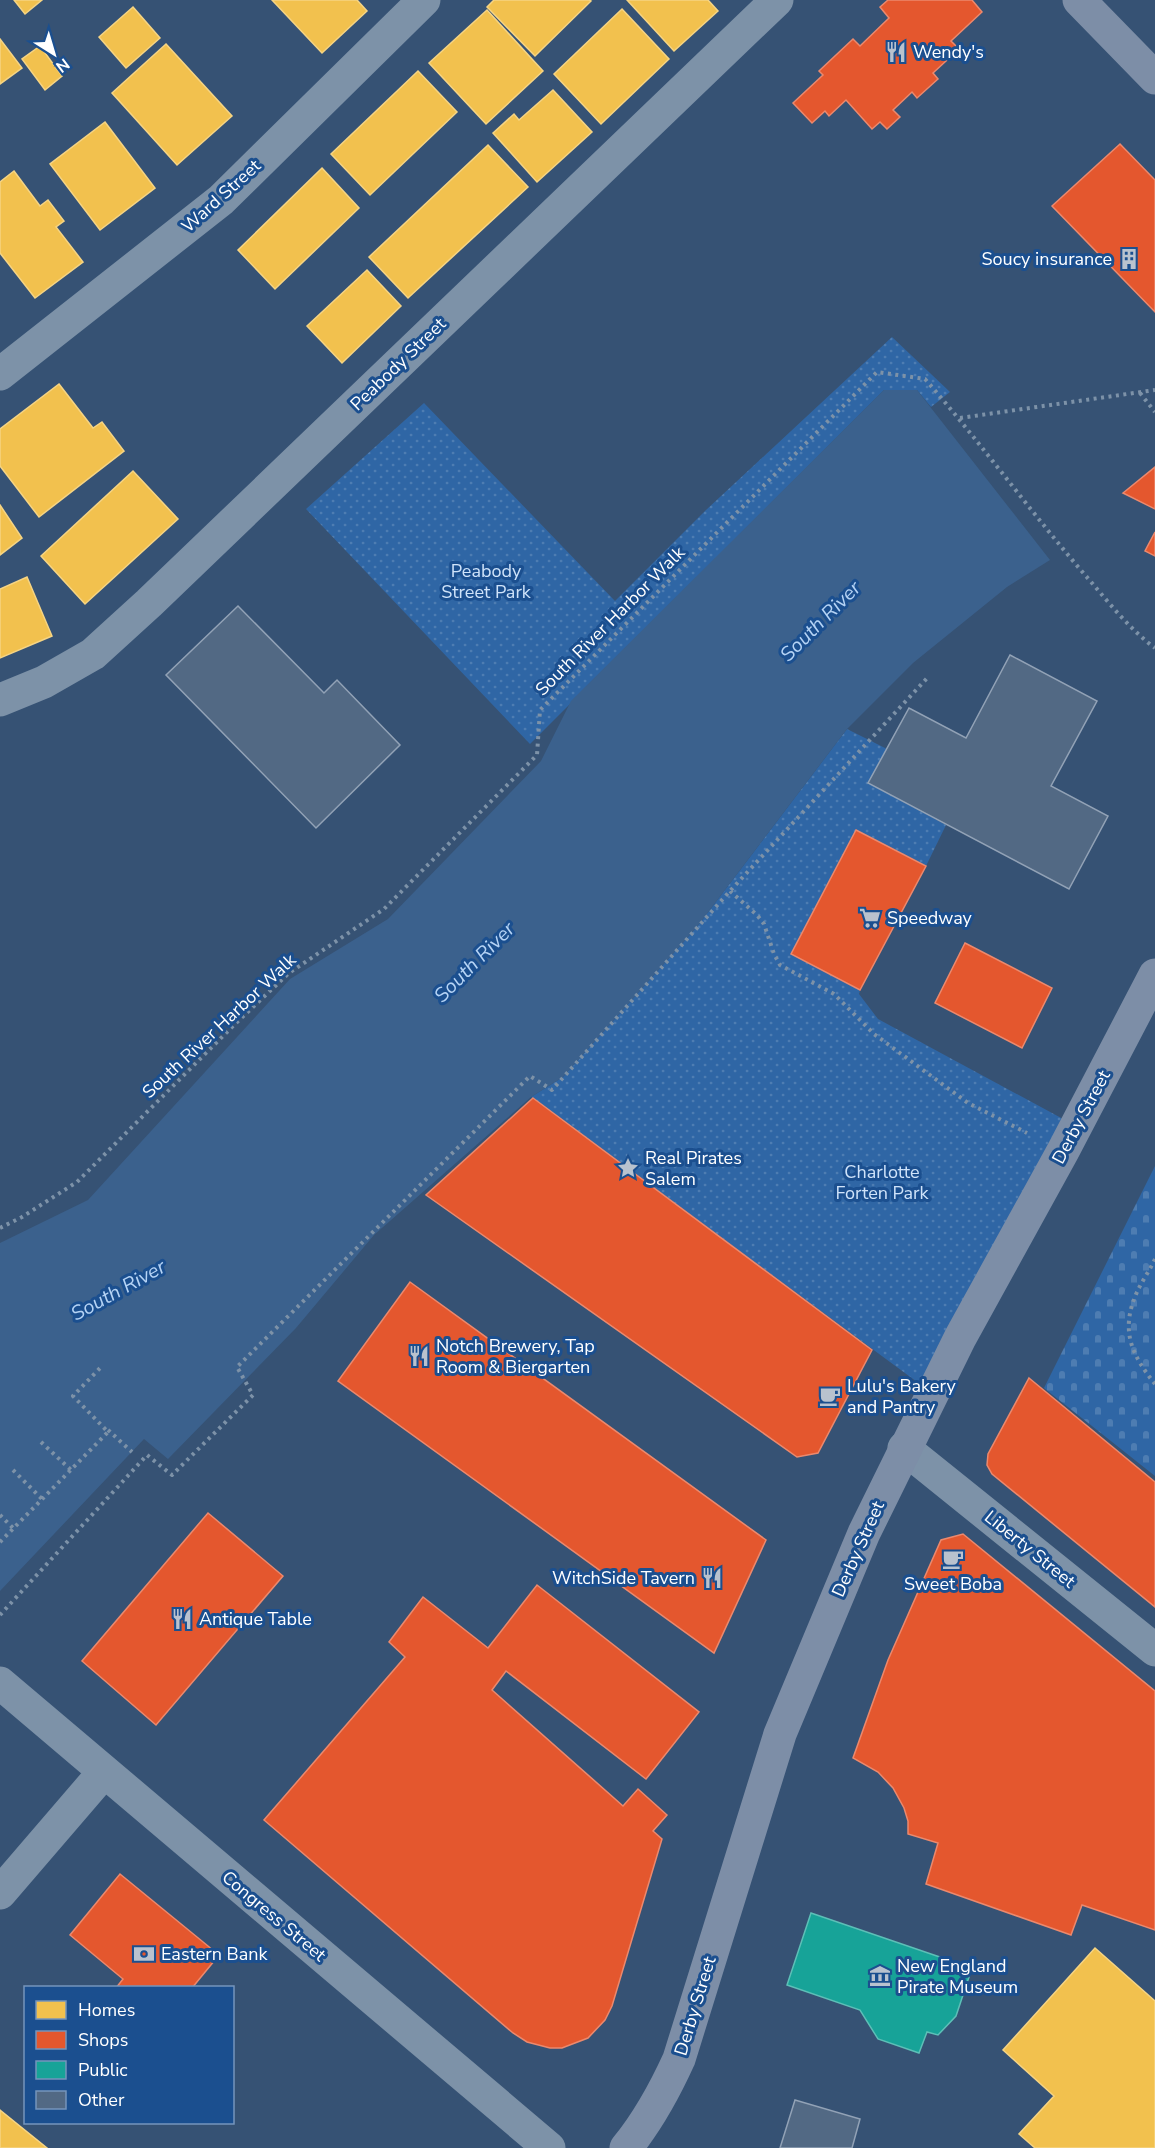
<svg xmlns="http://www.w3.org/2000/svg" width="1155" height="2148" font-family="'Nunito Sans',sans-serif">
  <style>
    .cemetery { fill: url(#cemetery-stones) }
    .park { fill: url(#park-dots) }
    .water { fill: #3b618d }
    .homes { fill: #f2c14e; stroke: #f6d483; stroke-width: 1.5 }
    .shops { fill: #e4572e; stroke: #ec896d; stroke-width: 1.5 }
    .public { fill: #17a398; stroke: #5dbfb7; stroke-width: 1.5 }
    .building { fill: #526984; stroke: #92a2b6; stroke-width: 1.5 }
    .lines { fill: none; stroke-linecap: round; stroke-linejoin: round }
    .path { stroke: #7d92a8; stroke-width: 4; stroke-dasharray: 3 4.5; stroke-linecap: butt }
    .minor { stroke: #7d92a8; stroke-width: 33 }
    .major { stroke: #7d8ea7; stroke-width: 33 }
    .labels { text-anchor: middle; stroke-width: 6; stroke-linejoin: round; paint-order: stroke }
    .poi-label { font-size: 18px; fill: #fff; stroke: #1b4f8f; text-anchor: start }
    .street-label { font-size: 18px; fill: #fff; stroke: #1b4f8f }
    .park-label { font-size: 18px; fill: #cfe3fa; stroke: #1b4f8f }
    .water-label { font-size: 20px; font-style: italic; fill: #b5d3f5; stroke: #1b4f8f }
  </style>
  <defs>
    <pattern id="cemetery-stones" width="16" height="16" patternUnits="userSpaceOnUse" patternTransform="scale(1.5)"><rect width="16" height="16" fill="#2f66a5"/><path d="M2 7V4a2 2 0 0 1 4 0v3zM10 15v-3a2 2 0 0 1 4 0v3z" fill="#4e7db2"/></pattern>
    <pattern id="park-dots" width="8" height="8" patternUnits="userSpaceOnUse" patternTransform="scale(1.5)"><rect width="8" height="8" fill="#2f66a5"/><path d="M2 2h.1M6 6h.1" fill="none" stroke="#4e7db2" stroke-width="1.8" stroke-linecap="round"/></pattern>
  </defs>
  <rect width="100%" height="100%" fill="#365274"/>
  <path class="cemetery" d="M1155 1166V1476L1044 1388Z"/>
  <path class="park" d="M892 337 950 392 931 407 917 390H884L530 744 306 509 424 403 615 601 706 510Z
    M847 729 887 749 868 783 946 825 926 866 856 830 791 954 860 990 859 994 878 1019 1076 1126 932 1393 531 1097 563 1077 696 928Z"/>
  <path class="water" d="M884 390H917L1050 560 1007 587 913 663 847 729 696 928 563 1077 531 1097 374 1235 296 1328 168 1459 144 1439 0 1591V1243L88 1200 290 979 388 919 541 761 571 701Z"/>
  <path class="homes" d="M14 0H42L25 14Z
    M272 0H357L367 11 322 53Z
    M494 0H589L591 1 535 56 487 7Z
    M627 0H708L718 11 674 51Z
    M133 7 160 38 126 68 99 37Z
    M622 9 669 59 601 124 554 74Z
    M487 10 543 71 486 124 429 63Z
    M0 39 22 68 0 84Z
    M166 44 232 116 177 165 112 93Z
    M40 46 62 76 45 90 22 59Z
    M418 71 457 112 370 195 331 154Z
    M553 90 592 132 537 182 493 133 514 114 519 120Z
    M105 122 155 188 100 230 50 164Z
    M488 145 528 187 408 298 369 257Z
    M322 168 359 208 275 289 238 250Z
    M14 171 40 206 48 200 64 221 56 227 83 262 35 298 0 253V182Z
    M367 270 401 306 342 363 307 326Z
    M59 384 93 428 102 422 124 451 39 517 0 466V429Z
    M133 471 178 519 85 604 41 556Z
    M0 505 22 538 0 555Z
    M27 577 52 636 0 658V589Z
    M1095 1948 1155 2001V2148H1035L1019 2134 1054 2096 1003 2050Z
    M0 2110 47 2148H0Z"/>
  <path class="shops" d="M888 0H972L982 12 951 41 959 49 933 73 938 79 917 98 912 92 893 110 900 117 887 129 880 122 872 129 846 100 829 116 825 111 812 123 793 103 823 75 819 71 853 39 860 46 889 18 880 7Z
    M1120 144 1155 180V312L1052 206Z
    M1155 467V509L1123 493Z
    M1155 532V556L1145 551Z
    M856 830 926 866 860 990 791 954Z
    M965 943 1052 988 1022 1048 935 1003Z
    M533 1098 872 1350 818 1453 797 1457 426 1195Z
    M410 1282 766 1540 714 1653 338 1381Z
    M1029 1378 1155 1482V1607L992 1474 987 1465 988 1454Z
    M208 1513 283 1576 156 1725 82 1661Z
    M963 1534 1155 1691V1930L1082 1905 1071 1935 926 1884 938 1843 908 1834V1821L904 1808 893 1788 878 1772 853 1758 888 1660 941 1540Z
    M537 1585 699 1712 646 1779 506 1671 492 1690 623 1806 638 1789 667 1815 653 1831 662 1839 612 2006 605 2020 588 2038 562 2048H550L527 2042 513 2033 264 1820 405 1657 389 1642 423 1597 488 1648Z
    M120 1874 219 1955 192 1988H116L123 1979 70 1935Z"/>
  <path class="public" d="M811 1913 972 1968 956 2016 938 2035 927 2032 919 2053 878 2039 860 2010 787 1985Z"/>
  <path class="building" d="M238 606 324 693 337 680 400 745 316 828 166 675Z
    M1010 655 1097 701 1051 786 1108 816 1069 889 868 783 909 708 966 738Z
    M795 2100 860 2119 852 2148H780Z"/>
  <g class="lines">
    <path class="path" d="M1140 393 1155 412
      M960 418 1155 390
      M730 891 757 915 764 924 774 954 780 965 834 994 874 1034 968 1103 1027 1133
      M0 1228 22 1217 77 1182 235 1024 289 973 384 909 537 755 540 710 877 372 925 379C980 442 1030 511 1085 575 1107 600 1128 628 1155 648
      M1155 1259C1150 1270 1142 1281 1137 1292 1120 1330 1131 1354 1155 1384
      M108 1430 132 1452
      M41 1442 71 1470
      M13 1470 42 1499
      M0 1515 13 1528
      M0 1542 108 1432 73 1396 103 1365
      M0 1615 147 1455 172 1475 253 1395 237 1367 530 1076 552 1090 730 891 929 676"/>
    <path class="minor" d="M0 374 221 200 424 0
      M0 700 44 682 93 654 149 603 777 0
      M904 1448 1155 1650
      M0 1683 549 2148
      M0 1893 104 1772"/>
    <path class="major" d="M1079 0 1155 78
      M626 2148C648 2121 664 2092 679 2059L780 1734 864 1533 960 1338 1063 1151 1155 975"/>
  </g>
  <defs>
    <symbol id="restaurant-bare" viewBox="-9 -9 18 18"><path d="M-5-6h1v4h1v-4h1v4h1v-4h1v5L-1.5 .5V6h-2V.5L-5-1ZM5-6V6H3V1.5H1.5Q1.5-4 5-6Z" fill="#b9c2ce" stroke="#1b4f8f" stroke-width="2.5" paint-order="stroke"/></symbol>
    <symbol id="building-bare" viewBox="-9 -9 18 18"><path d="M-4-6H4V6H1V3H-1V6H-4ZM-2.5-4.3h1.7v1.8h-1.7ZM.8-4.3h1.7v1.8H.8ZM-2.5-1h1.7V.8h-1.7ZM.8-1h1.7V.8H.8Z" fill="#b9c2ce" stroke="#1b4f8f" stroke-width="2.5" paint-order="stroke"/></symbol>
    <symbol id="supermarket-bare" viewBox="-9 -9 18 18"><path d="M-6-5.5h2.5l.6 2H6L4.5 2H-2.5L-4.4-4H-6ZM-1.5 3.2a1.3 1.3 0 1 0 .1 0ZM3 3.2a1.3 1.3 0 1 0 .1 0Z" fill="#b9c2ce" stroke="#1b4f8f" stroke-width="2.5" paint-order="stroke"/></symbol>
    <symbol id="sight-bare" viewBox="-9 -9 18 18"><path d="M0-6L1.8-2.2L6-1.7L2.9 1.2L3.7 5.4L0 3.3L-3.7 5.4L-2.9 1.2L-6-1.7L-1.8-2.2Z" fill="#b9c2ce" stroke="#1b4f8f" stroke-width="2.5" paint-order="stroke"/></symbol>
    <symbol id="cafe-bare" viewBox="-9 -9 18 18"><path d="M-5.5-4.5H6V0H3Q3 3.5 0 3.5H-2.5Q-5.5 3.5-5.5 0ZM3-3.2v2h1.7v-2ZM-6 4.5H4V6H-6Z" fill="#b9c2ce" stroke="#1b4f8f" stroke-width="2.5" paint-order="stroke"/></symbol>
    <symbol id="bank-bare" viewBox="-9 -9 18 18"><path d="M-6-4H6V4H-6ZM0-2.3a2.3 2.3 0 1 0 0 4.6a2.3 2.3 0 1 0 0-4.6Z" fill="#b9c2ce" stroke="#1b4f8f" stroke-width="2.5" paint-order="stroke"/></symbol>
    <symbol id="museum-bare" viewBox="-9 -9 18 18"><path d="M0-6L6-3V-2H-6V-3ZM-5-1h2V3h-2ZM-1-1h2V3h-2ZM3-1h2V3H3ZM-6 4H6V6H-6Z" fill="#b9c2ce" stroke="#1b4f8f" stroke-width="2.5" paint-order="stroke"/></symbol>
  </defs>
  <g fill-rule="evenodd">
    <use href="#restaurant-bare" x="881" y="37" width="30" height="30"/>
    <use href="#building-bare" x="1114" y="244" width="30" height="30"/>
    <use href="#supermarket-bare" x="855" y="903" width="30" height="30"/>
    <use href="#sight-bare" x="613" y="1153" width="30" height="30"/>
    <use href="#restaurant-bare" x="404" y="1341" width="30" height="30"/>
    <use href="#cafe-bare" x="815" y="1381" width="30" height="30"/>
    <use href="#cafe-bare" x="938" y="1544" width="30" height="30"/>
    <use href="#restaurant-bare" x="697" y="1563" width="30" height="30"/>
    <use href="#restaurant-bare" x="167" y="1604" width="30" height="30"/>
    <use href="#bank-bare" x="129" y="1939" width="30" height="30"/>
    <use href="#museum-bare" x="865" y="1961" width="30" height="30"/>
  </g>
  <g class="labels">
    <g class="poi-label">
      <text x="913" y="58">Wendy's</text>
      <text x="1112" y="265" text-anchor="end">Soucy insurance</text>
      <text x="887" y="924">Speedway</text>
      <text x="645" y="1164">Real Pirates<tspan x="645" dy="21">Salem</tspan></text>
      <text x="436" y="1352">Notch Brewery, Tap<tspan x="436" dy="21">Room &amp; Biergarten</tspan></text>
      <text x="847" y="1392">Lulu's Bakery<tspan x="847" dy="21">and Pantry</tspan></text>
      <text x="695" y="1584" text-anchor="end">WitchSide Tavern</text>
      <text x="953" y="1590" text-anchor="middle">Sweet Boba</text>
      <text x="199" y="1625">Antique Table</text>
      <text x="161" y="1960">Eastern Bank</text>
      <text x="897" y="1972">New England<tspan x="897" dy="21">Pirate Museum</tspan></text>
    </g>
    <g class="street-label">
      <text transform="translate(221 196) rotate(-42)" y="6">Ward Street</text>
      <text transform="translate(398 364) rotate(-44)" y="6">Peabody Street</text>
      <text transform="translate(610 621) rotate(-45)" y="6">South River Harbor Walk</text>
      <text transform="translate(219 1026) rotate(-43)" y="6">South River Harbor Walk</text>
      <text transform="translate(1081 1117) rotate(-62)" y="6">Derby Street</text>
      <text transform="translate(858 1549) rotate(-66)" y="6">Derby Street</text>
      <text transform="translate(1030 1549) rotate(39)" y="6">Liberty Street</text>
      <text transform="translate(274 1916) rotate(40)" y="6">Congress Street</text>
      <text transform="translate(695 2006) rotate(-73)" y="6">Derby Street</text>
    </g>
    <g class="park-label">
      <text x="486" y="577">Peabody<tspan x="486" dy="21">Street Park</tspan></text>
      <text x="882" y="1178">Charlotte<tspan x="882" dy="21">Forten Park</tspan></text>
    </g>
    <g class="water-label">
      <text transform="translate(820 621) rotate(-45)" y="7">South River</text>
      <text transform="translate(474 962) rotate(-45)" y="7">South River</text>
      <text transform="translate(118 1290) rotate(-29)" y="7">South River</text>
    </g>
  </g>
  <rect x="24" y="1986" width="210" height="138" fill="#1b4f8f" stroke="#7695bc" stroke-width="1.5"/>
  <rect x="36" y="2001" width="30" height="18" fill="#f2c14e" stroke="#7695bc" stroke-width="1.5"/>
  <text x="78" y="2016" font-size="18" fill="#ffffff">Homes</text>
  <rect x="36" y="2031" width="30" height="18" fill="#e4572e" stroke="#7695bc" stroke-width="1.5"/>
  <text x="78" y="2046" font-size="18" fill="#ffffff">Shops</text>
  <rect x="36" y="2061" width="30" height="18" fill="#17a398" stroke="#7695bc" stroke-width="1.5"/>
  <text x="78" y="2076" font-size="18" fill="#ffffff">Public</text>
  <rect x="36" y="2091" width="30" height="18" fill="#526984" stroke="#7695bc" stroke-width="1.5"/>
  <text x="78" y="2106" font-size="18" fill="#ffffff">Other</text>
  <g transform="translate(54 54) rotate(143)" stroke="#1b4f8f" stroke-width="4.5" paint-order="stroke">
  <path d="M0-4.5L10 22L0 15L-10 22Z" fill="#ffffff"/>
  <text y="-9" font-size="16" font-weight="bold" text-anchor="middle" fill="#ffffff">N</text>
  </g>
</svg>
